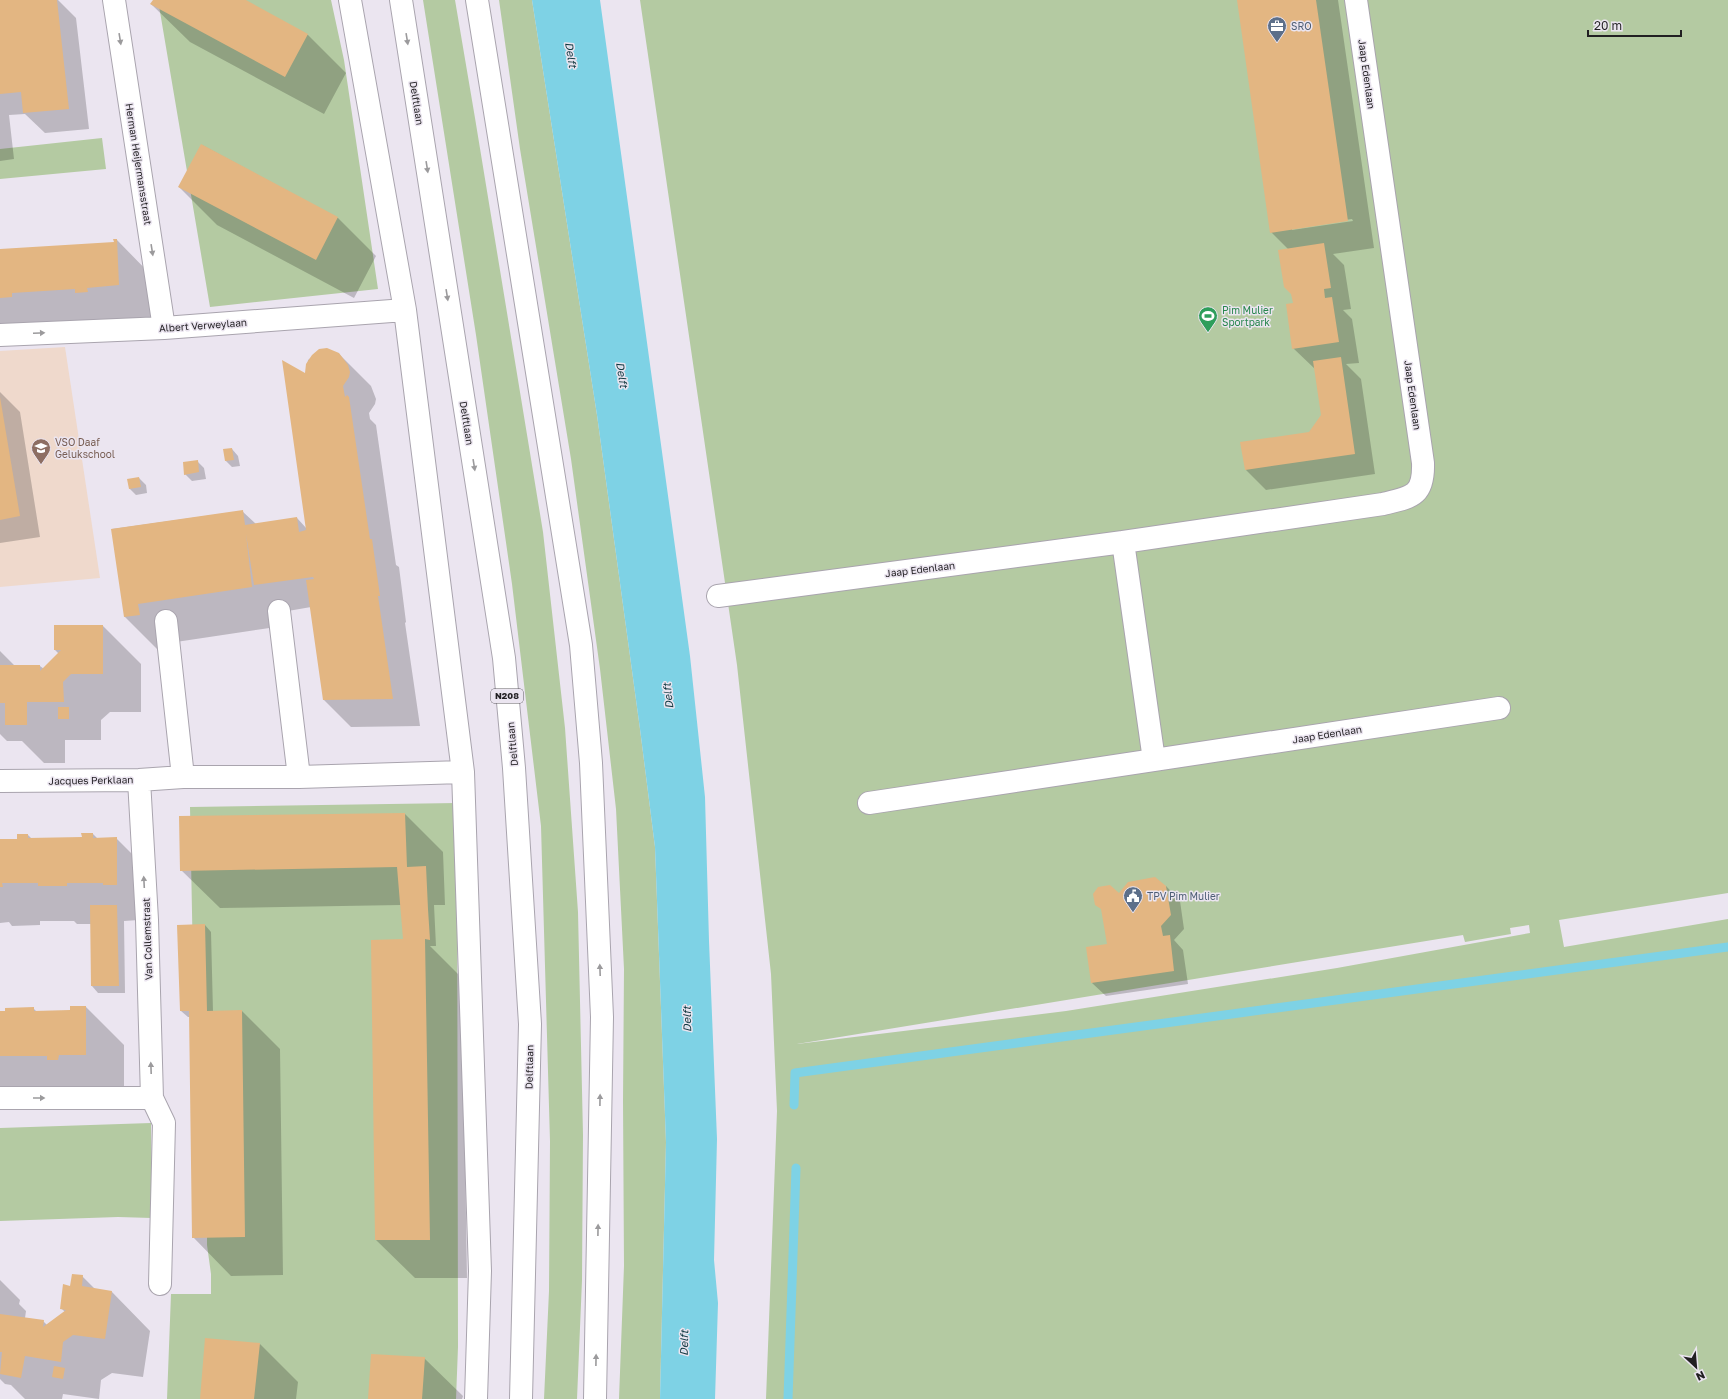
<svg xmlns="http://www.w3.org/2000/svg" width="1728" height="1399" font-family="'Golos Text',sans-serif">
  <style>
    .education { fill: #efd9cc }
    .green { fill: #b4caa2; fill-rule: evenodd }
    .water { fill: #7ed2e5 }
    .shadow { fill: #0003; fill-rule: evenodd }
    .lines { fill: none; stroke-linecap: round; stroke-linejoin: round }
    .stream { stroke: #7ed2e5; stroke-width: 9 }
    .building { fill: #e3b682 }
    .minor-casing { stroke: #a9a4ae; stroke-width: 24 }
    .major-casing { stroke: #a9a4ae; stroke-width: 24 }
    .minor { stroke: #fff; stroke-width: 22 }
    .major { stroke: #fff; stroke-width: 22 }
    .oneway { fill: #9b9a9c }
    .labels { text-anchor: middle; stroke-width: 3; stroke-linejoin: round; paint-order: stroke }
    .shield { fill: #ebe5f0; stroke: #5e5a60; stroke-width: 1 }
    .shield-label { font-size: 9px; font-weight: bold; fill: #211f22 }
    .service-label { font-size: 10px; fill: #4e5e75; stroke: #ebe5f0; text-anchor: start }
    .street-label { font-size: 10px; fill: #211f22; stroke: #ebe5f0 }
    .leisure-label { font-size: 10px; fill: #27864d; stroke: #ebe5f0; text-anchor: start }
    .education-label { font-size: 10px; fill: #785e54; stroke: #ebe5f0; text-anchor: start }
    .water-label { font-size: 11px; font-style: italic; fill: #103941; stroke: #ebe5f0 }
  </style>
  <rect width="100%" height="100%" fill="#ebe5f0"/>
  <path class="education" d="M65 347 100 578 0 587V351Z"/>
  <path class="green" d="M158 0H331L344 60 378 289 210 307Z
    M423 0H455L475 118 543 532 565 728 578 912 583 1135 582 1280 577 1399H544L549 1291 550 1141 541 826 512 584 476 335Z
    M499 0H532L597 415 640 729 655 847 666 1142 660 1399H619L624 1266 623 1101 624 969 616 809 600 669 571 459 520 149Z
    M640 0H1728V893L1559 920 1564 947 1728 919V1399H766L777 1111 771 974 737 665ZM1529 925 1530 933 1337 968 1066 1011 797 1044 1463 935 1465 942 1511 934 1510 928Z
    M102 138 106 169 0 179V149Z
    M457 803 458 1347 456 1399H167L171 1294H211V1274L207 1245V1125L196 1122 190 807Z
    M151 1123 152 1218 118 1217 0 1221V1128Z"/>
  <path class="water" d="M532 0H600L690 656 705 797 709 941 717 1139 714 1260 718 1303 715 1399H660L666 1142 655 847 640 729 597 415Z"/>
  <path class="shadow" d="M0 0H58L76 18 89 129 45 133 25 114 9 115 14 159 0 161Z
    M154 0H244L308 35 346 73 324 114 190 42 151 4Z
    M1238 0H1338L1374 248 1333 254 1344 265 1351 309 1343 310 1352 319 1359 363 1346 364 1361 379 1375 474 1266 490 1245 469 1309 433 1322 415 1315 369 1293 348 1294 304 1288 249 1271 232ZM1352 219 1353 221 1292 230V228Z
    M202 145 338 218 376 256 354 298 217 225 179 187Z
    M117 240 155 279 157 323 0 334V250L115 243Z
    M320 350 339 354 371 386 376 399 375 404 369 413 370 419 376 425 396 565 399 567 406 622 405 623 420 726 351 727 324 700 311 607 288 611 290 625 176 642 163 655 125 617 112 529 242 511 256 524 297 518 307 529 306 374 308 360Z
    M0 392 20 412 40 537 0 543Z
    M232 449 238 456 240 466 232 467 225 460Z
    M197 461 204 468 206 479 192 481 185 474Z
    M139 478 146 485 147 493 136 495 129 488Z
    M103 626 141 664V712H110L101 720V740H65V763H44L22 741H7L0 734V651L14 665 40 666 44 669 59 654 55 650Z
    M405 814 443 852 445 905H434L436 946H430L462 978 467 1278H415L376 1240 372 941 404 940 401 905 220 908 181 870Z
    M93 834 97 838H116L155 877 139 920 124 921 125 993H98L92 986 91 924H77L74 921H40V925L12 926 9 922 0 923V840H18L28 835 32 839 83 838Z
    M1166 886 1180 901 1184 929 1174 940 1183 950 1188 984 1106 996 1092 983 1108 945 1119 894Z
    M205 925 211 932 213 1012 242 1011 280 1049 283 1275 231 1276 193 1237 190 1017H188L181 1011Z
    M86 1007 124 1045V1093L0 1094V1012L33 1008 37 1012 71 1011Z
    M82 1276 96 1290 112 1292 150 1331 143 1377 112 1373 101 1380 99 1399 63 1394 62 1399H25L11 1385 5 1384 0 1379V1280L20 1300 19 1304 26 1311 25 1318 43 1321 47 1325 65 1312 61 1308 71 1288Z
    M260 1344 298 1382 296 1399H201Z
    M424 1358 463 1396 462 1399H369Z"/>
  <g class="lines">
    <path class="stream" d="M794 1105 795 1073 1728 947
      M788 1399 796 1168"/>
  </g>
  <path class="building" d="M0 0H57L69 109 23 113 21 92 0 94Z
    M153 0H246L308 34 285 77 150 4Z
    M1237 0H1316L1348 221 1270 233Z
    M201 144 338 217 316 260 178 187Z
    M113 239H117L119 285 87 288 88 292 75 293V289L12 293V297L0 298V249L114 242Z
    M1324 243 1331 288 1324 289 1325 298 1332 297 1339 342 1292 349 1286 304 1293 303 1291 294 1284 287 1278 250Z
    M327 348 339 353 348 365 350 372 349 377 343 386 345 397 347 395 349 397 370 539H372L380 596H378L393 699 323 700 306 580 314 579 313 577 254 585 246 534 252 587 138 604 140 615 124 617 111 529 243 510 245 525 297 517 299 532 306 530 282 360 305 373 306 364 312 355 319 349Z
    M1341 357 1355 454 1245 470 1240 442 1309 432 1321 415 1313 361Z
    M0 397 20 516 0 520Z
    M232 448 234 460 225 461 223 449Z
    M198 460 199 472 184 475 183 462Z
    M139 477 141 487 129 489 127 479Z
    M54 625H103V674H71L63 682 64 702H27V725H5V703H0V665H40V671L61 650H54Z
    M58 707H69V719H58Z
    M405 813 407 867 426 866 428 909 430 940 425 939 430 1240H375L371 940 403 939 397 867 180 871 179 816Z
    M81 833H93V838L117 837V885H103V883H67V886H38V883H2L3 887H0V839H17V834H28V838L82 837Z
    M1155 877 1166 886 1171 915 1161 926 1163 936 1170 935 1174 971 1091 983 1086 947 1107 944 1101 909 1095 905 1093 894 1098 887 1110 885 1119 893 1128 882Z
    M90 905H117L119 986H91Z
    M205 924 207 1011 242 1010 245 1237 192 1238 189 1011H180L177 925Z
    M70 1006H86V1055H59L58 1060H47V1056H0V1011H5V1008L34 1007V1011L70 1010Z
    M72 1274 83 1275 82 1286 112 1291 105 1339 73 1335 63 1342 61 1362 25 1356 21 1378 0 1374 2 1352H0V1314L44 1320 43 1327 66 1310 60 1309 63 1284 70 1286Z
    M205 1338 260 1343 254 1399H200Z
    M371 1354 425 1357 422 1399H368Z
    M54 1366 65 1368 63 1379 52 1377Z"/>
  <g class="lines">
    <defs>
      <path id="minor" d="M114 0 164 328
        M350 0 405 310 463 772 480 1271 476 1399
        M0 335 164 328 405 310
        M1123 542 1154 760
        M718 596 1123 542 1383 504C1412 497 1424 496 1423 463L1356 0
        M279 611 299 777
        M166 621 183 777
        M0 781 139 780 183 777H299L463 772
        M869 803 1499 708
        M0 1098H152L147 920 139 780
        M152 1098 164 1123 160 1284"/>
      <path id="major" d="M401 0 504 658 514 768 530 1024 521 1399
        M477 0 581 645 591 763 602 1017 595 1399"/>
    </defs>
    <use href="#minor" class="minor-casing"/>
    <use href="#major" class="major-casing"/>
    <use href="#minor" class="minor"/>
    <use href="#major" class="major"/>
  </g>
  <defs><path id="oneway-solid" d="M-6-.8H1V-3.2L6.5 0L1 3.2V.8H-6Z"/></defs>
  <g class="oneway">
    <use href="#oneway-solid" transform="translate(120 39) rotate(81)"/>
    <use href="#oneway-solid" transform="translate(407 39) rotate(81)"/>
    <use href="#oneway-solid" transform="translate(427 167) rotate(81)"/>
    <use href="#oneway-solid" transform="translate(152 250) rotate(81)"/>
    <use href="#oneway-solid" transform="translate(447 295) rotate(81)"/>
    <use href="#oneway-solid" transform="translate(39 333) rotate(-2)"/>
    <use href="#oneway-solid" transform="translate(474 465) rotate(81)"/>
    <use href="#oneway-solid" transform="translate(144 882) rotate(-93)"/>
    <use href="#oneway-solid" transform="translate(600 970) rotate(-92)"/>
    <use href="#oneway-solid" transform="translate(151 1068) rotate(-92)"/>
    <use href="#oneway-solid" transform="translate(39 1098)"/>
    <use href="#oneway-solid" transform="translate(600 1100) rotate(-89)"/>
    <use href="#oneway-solid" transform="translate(598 1230) rotate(-89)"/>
    <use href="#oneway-solid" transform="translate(596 1360) rotate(-89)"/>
  </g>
  <defs>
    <symbol id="office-pin" viewBox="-11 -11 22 30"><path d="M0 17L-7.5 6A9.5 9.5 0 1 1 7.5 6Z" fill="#5c6f8a" stroke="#ebe5f0"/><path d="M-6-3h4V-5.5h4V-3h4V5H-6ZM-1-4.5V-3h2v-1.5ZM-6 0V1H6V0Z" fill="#fff"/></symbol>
    <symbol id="stadium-pin" viewBox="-11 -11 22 30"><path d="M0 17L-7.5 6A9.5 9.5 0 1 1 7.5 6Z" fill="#2e9e5b" stroke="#ebe5f0"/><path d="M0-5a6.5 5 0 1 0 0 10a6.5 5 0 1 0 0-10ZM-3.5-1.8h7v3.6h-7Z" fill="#fff"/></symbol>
    <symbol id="school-pin" viewBox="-11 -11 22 30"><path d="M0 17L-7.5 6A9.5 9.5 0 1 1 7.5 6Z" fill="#8d6e63" stroke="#ebe5f0"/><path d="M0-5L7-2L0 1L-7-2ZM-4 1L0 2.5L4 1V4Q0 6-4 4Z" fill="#fff"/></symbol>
    <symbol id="civic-pin" viewBox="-11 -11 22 30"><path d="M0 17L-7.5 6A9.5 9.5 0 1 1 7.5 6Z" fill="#5c6f8a" stroke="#ebe5f0"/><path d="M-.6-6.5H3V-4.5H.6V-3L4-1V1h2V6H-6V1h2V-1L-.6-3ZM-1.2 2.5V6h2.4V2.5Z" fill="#fff"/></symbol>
  </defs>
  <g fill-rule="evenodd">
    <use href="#office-pin" x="1266" y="15" width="22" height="30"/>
    <use href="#stadium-pin" x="1197" y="305" width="22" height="30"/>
    <use href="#school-pin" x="30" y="437" width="22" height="30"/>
    <use href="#civic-pin" x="1122" y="885" width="22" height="30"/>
  </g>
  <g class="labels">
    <rect class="shield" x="491" y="689" width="32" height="14" rx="3"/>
    <g class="shield-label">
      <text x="507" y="699">N208</text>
    </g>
    <g class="service-label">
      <text x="1291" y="30">SRO</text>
      <text x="1147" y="900">TPV Pim Mulier</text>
    </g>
    <g class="street-label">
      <text transform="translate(1367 74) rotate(82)" y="4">Jaap Edenlaan</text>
      <text transform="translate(417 103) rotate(81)" y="4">Delftlaan</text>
      <text transform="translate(139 164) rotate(81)" y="4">Herman Heijermansstraat</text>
      <text transform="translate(203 325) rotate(-4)" y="4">Albert Verweylaan</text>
      <text transform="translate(1413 395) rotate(82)" y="4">Jaap Edenlaan</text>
      <text transform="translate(467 423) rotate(81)" y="4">Delftlaan</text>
      <text transform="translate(920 569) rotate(-7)" y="4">Jaap Edenlaan</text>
      <text transform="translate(1327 734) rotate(-9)" y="4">Jaap Edenlaan</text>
      <text transform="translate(512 744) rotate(-95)" y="4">Delftlaan</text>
      <text transform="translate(91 780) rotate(-1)" y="4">Jacques Perklaan</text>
      <text transform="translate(147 939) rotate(-92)" y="4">Van Collemstraat</text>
      <text transform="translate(529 1067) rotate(-89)" y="4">Delftlaan</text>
    </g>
    <g class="leisure-label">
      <text x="1222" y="314">Pim Mulier<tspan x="1222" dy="12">Sportpark</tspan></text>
    </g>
    <g class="education-label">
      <text x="55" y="446">VSO Daaf<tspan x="55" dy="12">Gelukschool</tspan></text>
    </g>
    <g class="water-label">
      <text transform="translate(571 55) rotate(81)" y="4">Delft</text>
      <text transform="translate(622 375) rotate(81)" y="4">Delft</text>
      <text transform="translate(668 696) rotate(-97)" y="4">Delft</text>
      <text transform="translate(687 1019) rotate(-91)" y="4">Delft</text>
      <text transform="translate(684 1343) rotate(-89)" y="4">Delft</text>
    </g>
  </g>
  <g transform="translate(1696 1367) rotate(154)" stroke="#ebe5f0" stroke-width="3" paint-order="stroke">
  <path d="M0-3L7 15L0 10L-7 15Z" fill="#211f22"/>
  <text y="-6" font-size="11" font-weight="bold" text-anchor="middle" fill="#211f22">N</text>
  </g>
  <path d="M1588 30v6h93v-6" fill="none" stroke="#211f22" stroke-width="2"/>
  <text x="1594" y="30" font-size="12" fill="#211f22" stroke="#ebe5f0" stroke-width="3" paint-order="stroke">20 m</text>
</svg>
